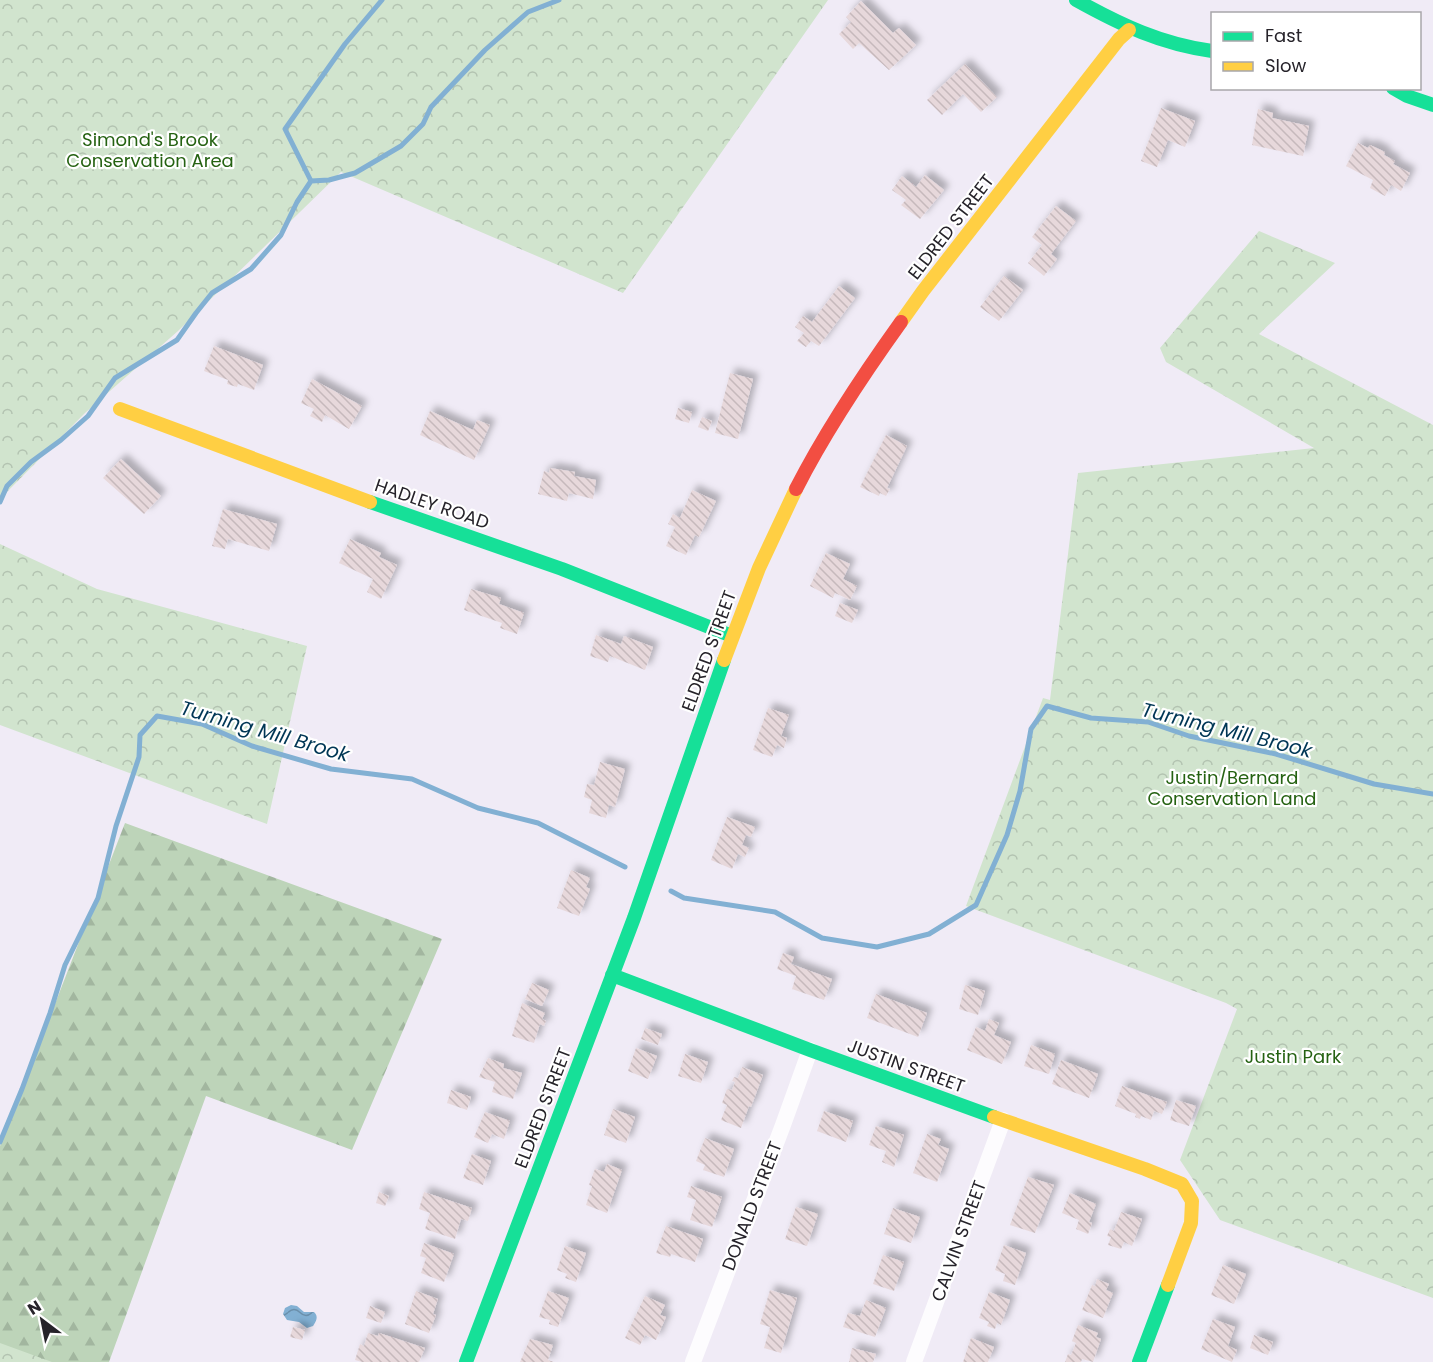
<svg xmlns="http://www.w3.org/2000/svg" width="1433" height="1362" font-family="Poppins,sans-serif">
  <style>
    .forest { fill: url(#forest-firs) }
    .park { fill: url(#park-crowns) }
    .water { fill: url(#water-waves) }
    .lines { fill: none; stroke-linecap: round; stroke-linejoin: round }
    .stream { stroke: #82b0d3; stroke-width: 5 }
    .building { fill: url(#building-back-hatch); filter: url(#shadow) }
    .street { stroke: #fdfcfe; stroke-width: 16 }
    .fast { stroke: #16e098; stroke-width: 14 }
    .slow { stroke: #ffcf43; stroke-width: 14 }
    .jam { stroke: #f24e42; stroke-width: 14 }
    .labels { text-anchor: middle; stroke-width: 4.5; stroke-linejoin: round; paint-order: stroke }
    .park-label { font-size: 18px; fill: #256212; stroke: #fff }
    .street-label { font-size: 18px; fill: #26232a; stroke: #fff }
    .water-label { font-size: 20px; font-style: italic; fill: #003655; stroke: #fff }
  </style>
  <defs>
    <pattern id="forest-firs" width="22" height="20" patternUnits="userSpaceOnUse" patternTransform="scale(1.5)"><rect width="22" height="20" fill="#bdd4b9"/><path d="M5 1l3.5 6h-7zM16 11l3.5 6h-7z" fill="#a2b69f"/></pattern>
    <pattern id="park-crowns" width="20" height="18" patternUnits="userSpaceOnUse" patternTransform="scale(1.5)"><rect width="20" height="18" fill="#d1e4ce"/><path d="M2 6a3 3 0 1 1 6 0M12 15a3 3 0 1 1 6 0" fill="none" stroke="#b3c3b1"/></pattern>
    <pattern id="water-waves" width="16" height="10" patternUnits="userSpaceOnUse" patternTransform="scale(1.5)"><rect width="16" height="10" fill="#82b0d3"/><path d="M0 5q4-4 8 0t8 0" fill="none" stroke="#6a8fab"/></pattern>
    <pattern id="building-back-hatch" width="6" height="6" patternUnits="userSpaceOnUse" patternTransform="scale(1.5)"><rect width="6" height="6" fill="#e7d8db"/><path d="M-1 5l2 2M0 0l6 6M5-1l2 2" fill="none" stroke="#c6b9bc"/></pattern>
    <filter id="shadow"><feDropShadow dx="5.5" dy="-5.5" stdDeviation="3" flood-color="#0004"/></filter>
  </defs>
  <rect width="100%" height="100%" fill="#f0ebf6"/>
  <path class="forest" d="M125 823 442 939 352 1150 206 1096 109 1362H0V1146Z"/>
  <path class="park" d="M0 0H828L623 293 341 172 178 331 85 413 0 499Z
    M1259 231 1335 263 1259 334 1433 425V1298L1220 1220 1180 1160 1237 1009 1226 1003 966 906 1043 698 1050 700 1078 473 1314 448 1166 362 1160 348Z
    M0 544 97 589 307 646 267 824 0 725Z
    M0 1343 52 1362H0Z"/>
  <path class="water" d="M291 1305 297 1306 304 1312H314C319 1317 316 1321 313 1326L307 1328 299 1322 287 1320 283 1314 285 1308Z"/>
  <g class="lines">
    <path class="stream" d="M311 181 285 129 345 44 382 0
      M0 502 7 486 31 462 61 440 88 416 115 378 177 340 196 313 212 293 251 269 281 235 297 202 311 181 329 180 355 173 401 146 423 124 431 107 485 50 528 12 559 0
      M671 891 684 898 775 912 822 938 877 947 929 934 976 905 1007 835 1020 791 1031 729 1047 706 1091 718 1148 722 1189 736 1276 754 1374 784 1433 794
      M0 1142 22 1089 50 1013 65 965 98 898 116 826 139 757 140 735 157 716 202 724 252 746 331 769 412 779 478 808 538 823 625 867"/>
  </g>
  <path class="building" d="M861 1 893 33 899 28 916 45 889 70 859 43 853 49 839 34 851 22 846 17Z
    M965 64 997 97 981 112 963 94 942 115 927 100Z
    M1161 108 1195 121 1185 147 1168 140 1157 167 1141 161Z
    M1258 109 1273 113 1272 118 1309 126 1303 156 1252 145Z
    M1358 143 1368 148 1370 145 1385 152 1384 155 1395 161 1393 164 1410 173 1401 191 1391 185 1385 196 1370 188 1373 180 1346 166Z
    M925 175 944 190 920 219 901 205 906 200 892 190 902 176 916 187Z
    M1056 206 1076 221 1051 254 1057 259 1044 276 1028 263 1042 245 1032 237Z
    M1004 276 1023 290 999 321 980 307Z
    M839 286 855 298 819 346 811 341 806 347 797 341 804 333 795 327 803 316 812 322Z
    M214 346 263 365 254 390 238 384 237 387 227 384 228 380 204 371Z
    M730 373 753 379 738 439 715 433Z
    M312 379 362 406 349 429 325 415 322 422 310 416 314 409 301 403Z
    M678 408 692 412 689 423 675 419Z
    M430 411 473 430 477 420 490 425 474 460 420 435Z
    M702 417 712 421 708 431 698 427Z
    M886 435 907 446 887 488 890 489 886 496 880 493 879 496 860 487Z
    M121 459 161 496 144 514 103 478Z
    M550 468 575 472 574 476 596 480 593 499 569 493 567 501 538 494 544 471 549 473Z
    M692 490 716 501 699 537 695 535 686 555 666 546 675 527 668 524 673 514 680 518Z
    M223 509 277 524 269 551 228 539 225 549 212 546Z
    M350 539 381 553 379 557 397 565 381 599 367 592 373 579 339 563Z
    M826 553 850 564 843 579 857 586 850 600 835 593 833 598 810 586Z
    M471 589 501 598 499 604 524 613 517 634 500 628 502 623 464 610Z
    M840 603 858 610 852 623 835 616Z
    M596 635 621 644 624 636 653 647 645 670 610 656 608 662 590 656Z
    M768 708 789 715 781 736 787 738 784 748 777 745 772 757 753 750Z
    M600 762 625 769 615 807 609 805 606 818 589 813 592 800 584 797 587 784 594 785Z
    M727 817 755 827 751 837 746 835 742 845 749 848 745 857 738 854 732 869 711 860Z
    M571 870 590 878 586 887 590 889 579 916 557 908Z
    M783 953 794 957 791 964 832 979 824 1000 792 989 796 976 777 969Z
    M532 983 549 990 542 1006 525 999Z
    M965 985 985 991 978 1015 959 1009Z
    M876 994 927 1013 918 1037 867 1018Z
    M522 1003 545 1013 542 1019 546 1021 544 1026 540 1024 534 1043 512 1036Z
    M989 1019 999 1023 994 1035 1011 1042 1002 1064 967 1050 976 1027 985 1031Z
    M645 1028 662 1034 658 1045 641 1039Z
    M1031 1045 1055 1054 1049 1074 1024 1066Z
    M636 1048 657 1056 648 1079 628 1071Z
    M685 1054 708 1062 701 1083 678 1076Z
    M488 1058 504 1064 503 1068 522 1073 513 1099 492 1092 495 1082 479 1077Z
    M1061 1060 1098 1074 1089 1098 1052 1084Z
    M742 1067 763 1075 751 1107 749 1106 741 1128 721 1120 727 1105 722 1103 727 1089 732 1090 735 1082 732 1081 734 1077 738 1078Z
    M1122 1086 1167 1102 1162 1114 1154 1111 1151 1120 1141 1116 1140 1119 1135 1117 1136 1114 1115 1106Z
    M451 1090 471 1097 467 1110 447 1103Z
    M1176 1100 1196 1106 1189 1126 1170 1120Z
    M613 1109 635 1117 626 1143 604 1135Z
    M824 1111 853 1121 846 1142 817 1131Z
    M485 1112 510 1121 504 1139 492 1134 488 1143 474 1137Z
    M876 1126 904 1135 894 1167 882 1162 886 1151 869 1145Z
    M927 1134 941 1139 938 1145 949 1149 937 1182 913 1173Z
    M705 1138 734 1149 724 1177 703 1170 705 1165 696 1161Z
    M472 1154 491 1161 483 1185 463 1178Z
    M607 1164 622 1170 607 1213 586 1205 592 1186 589 1185 595 1169 604 1172Z
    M1028 1177 1054 1185 1035 1233 1010 1225Z
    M691 1186 722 1197 712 1227 690 1220 696 1200 687 1197Z
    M379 1192 389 1196 385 1206 376 1203Z
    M424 1192 472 1208 468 1221 461 1219 455 1239 425 1229 430 1213 419 1209Z
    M1070 1193 1096 1204 1089 1222 1092 1223 1088 1234 1076 1229 1079 1220 1062 1213Z
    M796 1207 818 1214 807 1246 785 1239Z
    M893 1208 920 1217 911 1243 884 1234Z
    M1121 1212 1142 1219 1132 1246 1124 1242 1121 1249 1108 1245 1111 1237 1107 1236 1110 1229 1114 1231Z
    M666 1226 703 1239 695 1262 671 1254 670 1257 656 1253Z
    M424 1243 454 1254 444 1282 421 1273 426 1258 420 1256Z
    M1004 1245 1026 1253 1015 1285 1003 1281 1005 1274 995 1270Z
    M565 1246 586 1253 576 1282 565 1278 567 1274 557 1270Z
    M883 1255 904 1262 894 1291 873 1284Z
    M1223 1265 1246 1274 1234 1304 1211 1295Z
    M1097 1279 1109 1284 1106 1290 1113 1293 1103 1318 1082 1310 1092 1285 1095 1286Z
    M770 1290 797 1298 781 1353 764 1348 770 1327 760 1324Z
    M416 1291 438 1299 433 1314 436 1315 429 1333 405 1324Z
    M548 1291 569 1298 558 1327 549 1324 550 1320 539 1317Z
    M989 1292 1010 1300 1001 1325 997 1323 995 1329 987 1326 989 1322 979 1318Z
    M645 1296 665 1305 660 1315 666 1317 656 1340 645 1335 640 1345 625 1338Z
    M866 1300 886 1308 875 1337 843 1327 848 1313 860 1316Z
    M370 1306 385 1312 381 1323 366 1318Z
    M1213 1319 1235 1327 1228 1346 1237 1350 1232 1362 1201 1349Z
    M1078 1325 1098 1333 1096 1337 1101 1339 1093 1362 1082 1359 1081 1362H1065L1068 1354 1071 1355 1076 1343 1072 1341Z
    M293 1327 305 1330 302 1340 290 1337Z
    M368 1333 378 1336 379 1333 425 1348 419 1362H362L355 1360 360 1344 364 1346Z
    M1254 1335 1273 1342 1268 1355 1250 1348Z
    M971 1338 994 1347 988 1362H963Z
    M530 1339 553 1345 548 1360 554 1362H520Z
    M852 1348 876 1354 873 1362H849Z"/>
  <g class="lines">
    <path class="street" d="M693 1362 783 1125 810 1050
      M914 1362 1003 1120"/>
    <path class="fast" d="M1076 0C1121 25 1161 44 1212 51
      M1393 88 1407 96 1433 105
      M370 502 562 569 732 636
      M612 975 810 1050 994 1117
      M466 1362 634 918 724 660
      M1139 1362 1168 1285"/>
    <path class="slow" d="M901 322 923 291 1119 39 1129 30
      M120 409 370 502
      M724 660 759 568 796 489
      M994 1117 1145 1169 1182 1184 1192 1201 1191 1223 1168 1285"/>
    <path class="jam" d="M796 489C826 430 863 375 901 322"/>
  </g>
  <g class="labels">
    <g class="park-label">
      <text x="150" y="146">Simond's Brook<tspan x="150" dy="21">Conservation Area</tspan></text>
      <text x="1232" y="784">Justin/Bernard<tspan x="1232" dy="21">Conservation Land</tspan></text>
      <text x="1293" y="1063">Justin Park</text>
    </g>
    <g class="street-label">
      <text transform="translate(951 227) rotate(-52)" y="6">ELDRED STREET</text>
      <text transform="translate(432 504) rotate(19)" y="6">HADLEY ROAD</text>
      <text transform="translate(709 651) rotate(-70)" y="6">ELDRED STREET</text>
      <text transform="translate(906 1066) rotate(20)" y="6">JUSTIN STREET</text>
      <text transform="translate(543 1108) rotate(-69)" y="6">ELDRED STREET</text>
      <text transform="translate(752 1206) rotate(-69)" y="6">DONALD STREET</text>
      <text transform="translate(959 1241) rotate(-70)" y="6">CALVIN STREET</text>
    </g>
    <g class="water-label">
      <text transform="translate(1227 730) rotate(14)" y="7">Turning Mill Brook</text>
      <text transform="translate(265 731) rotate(16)" y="7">Turning Mill Brook</text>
    </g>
  </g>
  <rect x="1211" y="12" width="210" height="78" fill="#ffffff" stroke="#a8a7aa" stroke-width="1.5"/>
  <rect x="1223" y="32" width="30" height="9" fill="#16e098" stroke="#a8a7aa" stroke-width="1.5"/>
  <text x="1265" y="42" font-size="18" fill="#26232a">Fast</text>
  <rect x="1223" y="62" width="30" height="9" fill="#ffcf43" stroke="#a8a7aa" stroke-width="1.5"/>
  <text x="1265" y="72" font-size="18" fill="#26232a">Slow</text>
  <g transform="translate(42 1320) rotate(328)" stroke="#ffffff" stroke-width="4.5" paint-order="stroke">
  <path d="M0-4.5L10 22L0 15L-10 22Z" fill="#26232a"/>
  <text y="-9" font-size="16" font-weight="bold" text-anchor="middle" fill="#26232a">N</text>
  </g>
</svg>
